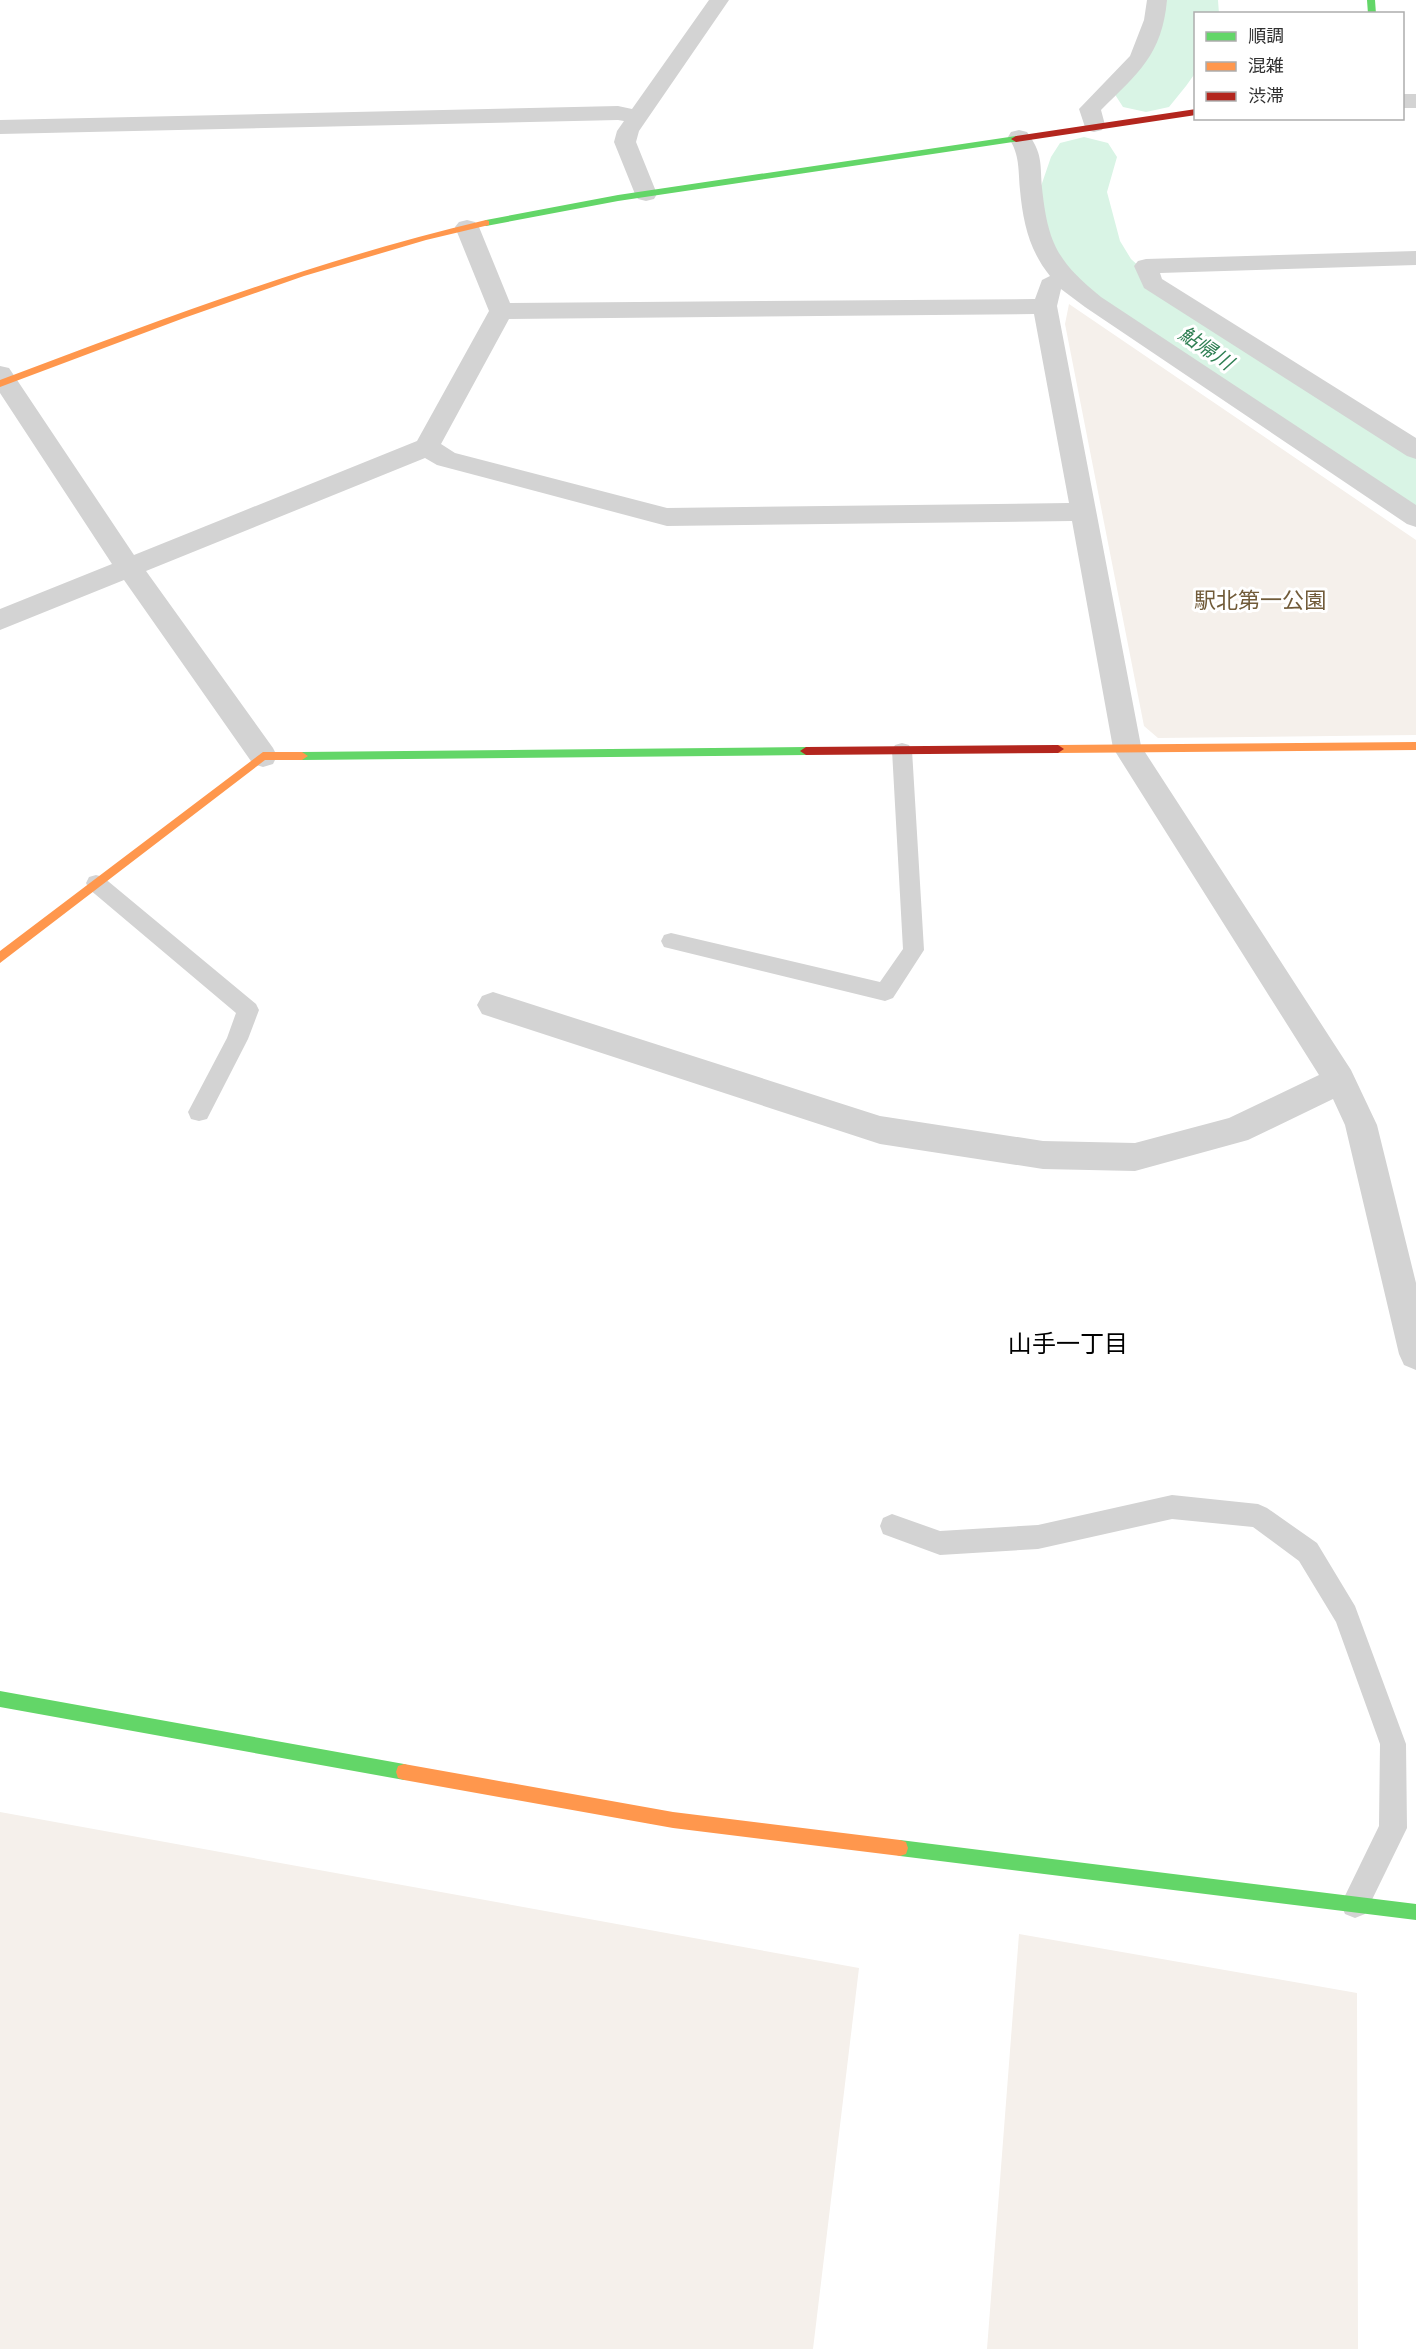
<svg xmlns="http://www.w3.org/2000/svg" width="1416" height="2349" font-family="Jost,'Noto Sans JP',sans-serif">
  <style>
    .green { fill: #f5f0eb }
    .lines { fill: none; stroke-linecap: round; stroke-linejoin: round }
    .river { fill: #d9f4e5; fill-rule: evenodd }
    .lane { fill: #d3d3d3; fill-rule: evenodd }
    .street { fill: #d3d3d3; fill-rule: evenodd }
    .fast { fill: #63d668; fill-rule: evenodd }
    .slow { fill: #ff974d; fill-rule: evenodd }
    .jam { fill: #b3261e; fill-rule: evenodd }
    .labels { text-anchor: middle; stroke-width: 6; stroke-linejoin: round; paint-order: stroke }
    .far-water-label { font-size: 20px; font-style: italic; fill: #2f7f53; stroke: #fff }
    .park-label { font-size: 22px; fill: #715b39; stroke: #fff }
    .neighbourhood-label { font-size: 24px; fill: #000; stroke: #fff }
  </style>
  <rect width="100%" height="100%" fill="#fff"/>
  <path class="green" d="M1069 304 1416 540V735L1158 738 1144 726 1065 324Z
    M0 1812 859 1968 813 2349H0Z
    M1019 1934 1357 1993 1358 2349H987Z"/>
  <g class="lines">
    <path class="river" d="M1156 0H1218L1219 14H1196V72L1186 86 1169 107 1146 112 1123 107 1114 93C1136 60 1159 44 1156 0Z
      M1084 137 1108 143 1117 157 1107 192 1120 241 1131 259 1156 282 1416 451V513L1389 505 1106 314 1080 288 1050 241 1039 192 1051 157 1060 143Z"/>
    <path class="lane" d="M902 743 909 745 912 750 924 950 893 998 885 1001 664 947 661 941 664 935 671 933 880 982 903 949 892 750 895 745Z
      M96 875 103 877 256 1004 259 1010 248 1039 207 1119 199 1121 191 1119 188 1112 227 1038 236 1013 89 889 86 883 89 877Z
      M1172 1495 1258 1504 1267 1508 1317 1543 1355 1606 1406 1744 1407 1828 1365 1914 1355 1918 1345 1914 1341 1904 1379 1826 1380 1744 1336 1622 1299 1561 1253 1527 1172 1519 1038 1549 940 1555 883 1534 880 1526 883 1518 892 1514 940 1531 1038 1525Z"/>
    <path class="street" d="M709 0H729L639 131 636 142 657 194 654 199 646 201 638 199 635 194 614 142 617 131 624 121 618 120 0 134V120L618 106 632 109Z
      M1147 0H1167C1162 55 1138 73 1101 110L1105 125 1102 130 1094 132 1086 130 1079 109 1130 56 1144 20Z
      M1402 94H1416V108H1402Z
      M1019 130 1027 132C1043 154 1040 163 1042 188 1048 244 1058 262 1101 297L1416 505V527L1407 524 1085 307 1061 289 1057 306 1141 746 1351 1070 1377 1125 1416 1283V1370L1404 1365 1399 1354 1345 1125 1333 1099 1248 1140 1135 1171 1043 1169 880 1144 482 1014 477 1005 482 996 493 992 880 1116 1043 1141 1135 1143 1229 1118 1319 1075 1113 748 1072 521 667 526 437 465 425 458 146 571 273 748 277 756 273 764 263 767 253 764 124 580 0 630V609L112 564 0 393V366L9 368 134 555 417 441 489 311 455 227 459 222 467 220 475 222 479 227 510 303 1035 299 1042 280 1050 276C1029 250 1023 222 1020 190 1018 169 1020 154 1008 137L1011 132ZM1034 314 1069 503 667 508 455 453 441 444 509 319Z
      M1416 251V265L1160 273 1162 279 1416 438V459L1407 456 1144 288 1134 266 1138 261 1146 259Z"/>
    <path class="fast" d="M1367 0H1375L1376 14H1368Z
      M1016 136 1019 137V141L618 201 486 226 481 223 486 220 618 195Z
      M806 747 812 751 806 755 302 760 296 756 302 752Z
      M0 1691 404 1764 410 1766 412 1772 410 1778 404 1780 0 1707Z
      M900 1840 1416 1904V1920L900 1856 894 1854 892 1848 894 1842Z"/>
    <path class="slow" d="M486 220 489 221V225L426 240 304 276 184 318 0 387V380C160 320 319 259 486 220Z
      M1416 742V750L1058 753 1052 749 1058 745Z
      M263 752H302L308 756 302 760H265L0 963V951Z
      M404 1764 673 1812 900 1840 906 1842 908 1848 906 1854 900 1856 673 1828 404 1780 398 1778 396 1772 398 1766Z"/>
    <path class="jam" d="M1196 109V115L1016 142 1011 139 1016 136Z
      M1058 745 1064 749 1058 753 806 755 800 751 806 747Z"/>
  </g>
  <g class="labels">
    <g class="far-water-label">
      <text transform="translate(1206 348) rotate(34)" y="7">鮎帰川</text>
    </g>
    <g class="park-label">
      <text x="1260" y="608">駅北第一公園</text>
    </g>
    <g class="neighbourhood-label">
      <text x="1068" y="1352">山手一丁目</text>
    </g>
  </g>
  <rect x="1194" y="12" width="210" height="108" fill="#ffffff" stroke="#adadad" stroke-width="1.5"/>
  <rect x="1206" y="32" width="30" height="9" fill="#63d668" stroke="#adadad" stroke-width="1.5"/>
  <text x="1248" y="42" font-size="18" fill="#313131">順調</text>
  <rect x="1206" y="62" width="30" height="9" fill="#ff974d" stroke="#adadad" stroke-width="1.5"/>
  <text x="1248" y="72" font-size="18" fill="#313131">混雑</text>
  <rect x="1206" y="92" width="30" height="9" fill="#b3261e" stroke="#adadad" stroke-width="1.5"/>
  <text x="1248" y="102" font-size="18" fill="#313131">渋滞</text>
</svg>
